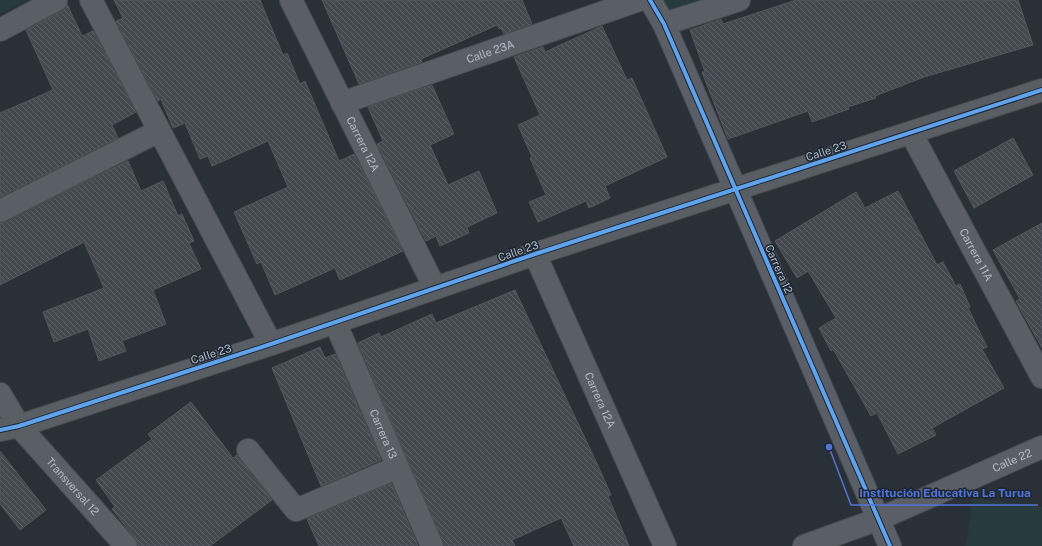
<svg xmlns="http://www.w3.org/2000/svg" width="1042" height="546" font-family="'Public Sans',sans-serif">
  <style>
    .grass { fill: #273a3e }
    .building { fill: url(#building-back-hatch); stroke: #52575f }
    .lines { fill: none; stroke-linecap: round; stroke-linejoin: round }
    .street-casing { stroke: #484c53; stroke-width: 24 }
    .secondary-casing { stroke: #484c53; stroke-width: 24 }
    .street { stroke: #5a5e66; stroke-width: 22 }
    .secondary { stroke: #595d64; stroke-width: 22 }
    .cycleway-casing { stroke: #1d2633; stroke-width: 6 }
    .cycleway { stroke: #60a3ed; stroke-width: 4 }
    .labels { text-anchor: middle; stroke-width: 3; stroke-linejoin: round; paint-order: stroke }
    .street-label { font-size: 11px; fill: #b4bcc9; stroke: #1d2633 }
    .leader { fill: none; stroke: #5274d3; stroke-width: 1.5 }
    .callout-dot { fill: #5274d3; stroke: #1d2633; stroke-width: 1.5 }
    .callout-label { font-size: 12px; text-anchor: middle; font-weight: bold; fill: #5274d3; stroke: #1d2633; stroke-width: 3; stroke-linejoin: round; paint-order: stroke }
  </style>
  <defs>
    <pattern id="building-back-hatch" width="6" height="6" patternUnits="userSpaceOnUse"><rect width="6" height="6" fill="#444950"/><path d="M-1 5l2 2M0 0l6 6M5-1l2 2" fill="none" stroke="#5d6168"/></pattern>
  </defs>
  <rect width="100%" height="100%" fill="#2a3038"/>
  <path class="grass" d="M0 0H28L0 14Z
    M658 0H707L666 13Z
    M973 498 1042 507V546H966Z"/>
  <path class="building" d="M114 0H260L283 55 287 53 300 84 305 81 339 161 354 154 403 251 340 280 335 268 275 295 261 262 257 264 234 212 288 187 268 141 212 166 208 156 200 159 185 123 173 128 161 99 158 101 116 21 123 18Z
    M322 0H522L532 24 504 34 501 28 499 29 497 25 421 59 422 62 359 84Z
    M796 0H1018L1033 45 924 77 875 96 876 98 848 107 849 109 812 122 808 111 728 139 702 72H705L690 30 721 19 723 24Z
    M67 4 82 36 93 31 136 112 112 125 118 138 0 197V113L53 90 26 30 62 11Z
    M602 26 627 80 632 78 667 157 605 186 610 198 589 208 586 201 538 222 529 202 546 195 530 158 532 157 518 125 540 115 514 57 543 47 545 52Z
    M432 85 454 134 430 145 448 185 479 171 497 213 467 227 469 233 440 246 436 236 426 241 377 144 383 141 368 107Z
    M1013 138 1033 175 974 208 954 171Z
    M128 161 141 191 163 181 178 216 182 214 194 241 189 243 201 269 153 290 166 324 122 341 126 351 99 361 88 329 54 342 43 312 104 288 84 242 0 285V223Z
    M898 191 937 265 943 262 956 286 960 284 970 307 968 308 987 347 982 349 1004 388 932 428 936 435 898 454 877 413 871 416 833 349 831 351 819 328 836 318 808 271 797 278 775 241 856 192 865 208Z
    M1042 223V348L1016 301 1020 299 993 250Z
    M515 290 600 470 611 495 608 496 629 546H574L561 518 512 540 515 546H444L358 343 379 333 381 337 432 314 436 323Z
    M320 347 325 358 335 354 381 460 321 486 272 368Z
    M191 402 233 458 237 455 272 500 210 546H139L135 538 112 509 115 507 96 480 152 439 148 434Z
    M0 451 46 510 20 530 0 504Z
    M391 483 418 546H319L307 519Z"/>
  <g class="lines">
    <defs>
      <g id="street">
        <path d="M91 0 271 344"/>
        <path id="s1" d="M291 0 435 288"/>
        <path d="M650 0 664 24 890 546"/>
        <path d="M664 24 739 0"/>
        <path d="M0 30 56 0"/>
        <path id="s2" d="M342 103 639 0"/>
        <path id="s3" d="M911 133 1042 377"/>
        <path d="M0 211 159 131"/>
        <path id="s4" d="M535 254 665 546"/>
        <path id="s5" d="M335 322 432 546"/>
        <path id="s6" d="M0 394 19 426 126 546"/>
        <path d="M248 450 296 510 398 467"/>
        <path id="s7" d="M804 546 879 519 1042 447"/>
      </g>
      <path id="secondary" d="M0 430 19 426 271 344 535 254 1042 90"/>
    </defs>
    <use href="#street" class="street-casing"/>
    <use href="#secondary" class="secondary-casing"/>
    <use href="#street" class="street"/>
    <use href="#secondary" class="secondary"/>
    <defs>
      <path id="cycleway" d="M650 0 664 24 890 546
        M0 430 19 426 271 344 535 254 1042 90"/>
    </defs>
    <use href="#cycleway" class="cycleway-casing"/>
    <use href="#cycleway" class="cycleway"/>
  </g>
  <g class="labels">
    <g class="street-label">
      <text dy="4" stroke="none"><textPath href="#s2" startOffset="157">Calle 23A</textPath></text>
      <text dy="4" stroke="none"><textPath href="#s1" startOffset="161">Carrera 12A</textPath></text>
      <text transform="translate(826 151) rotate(-18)" y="4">Calle 23</text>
      <text transform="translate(518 251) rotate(-19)" y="4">Calle 23</text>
      <text dy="4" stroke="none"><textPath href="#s3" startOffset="138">Carrera 11A</textPath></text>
      <text transform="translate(779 269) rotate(66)" y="4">Carrera 12</text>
      <text transform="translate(211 354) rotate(-18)" y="4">Calle 23</text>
      <text dy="4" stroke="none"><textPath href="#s4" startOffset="160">Carrera 12A</textPath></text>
      <text dy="4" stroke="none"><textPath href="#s5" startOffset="122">Carrera 13</textPath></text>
      <text dy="4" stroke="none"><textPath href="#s7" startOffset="225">Calle 22</textPath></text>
      <text dy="4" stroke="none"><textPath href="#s6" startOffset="118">Transversal 12</textPath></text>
    </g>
  </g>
  <path class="leader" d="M829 447L851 505H1038"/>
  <circle class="callout-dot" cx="829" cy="447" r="4"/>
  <g class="callout-label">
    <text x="945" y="497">Institución Educativa La Turua</text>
  </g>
</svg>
